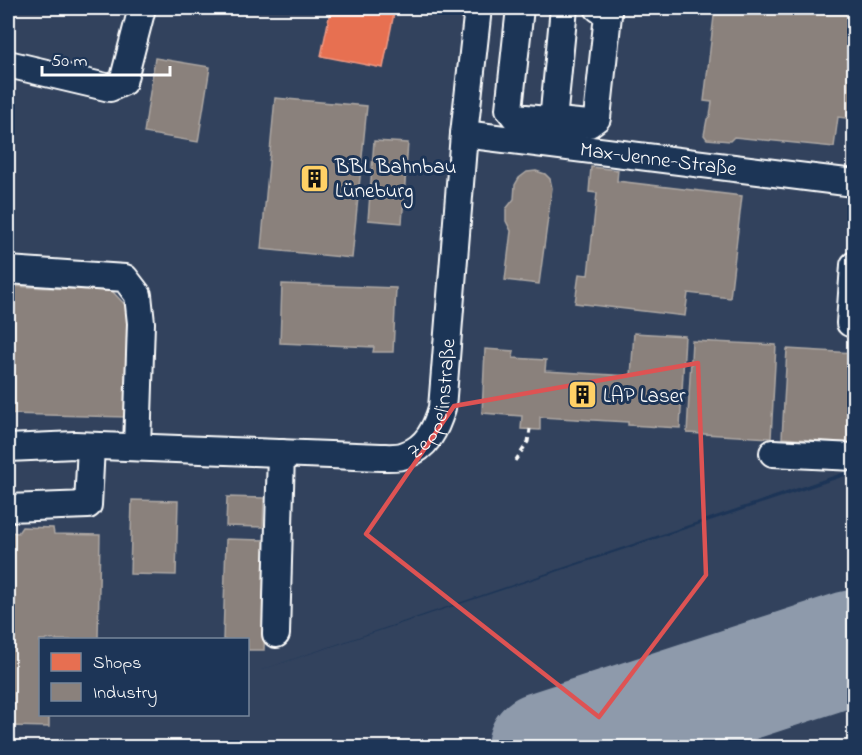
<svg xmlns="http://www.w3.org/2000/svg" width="862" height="755" font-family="'Indie Flower',sans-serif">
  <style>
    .built { fill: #31425d; fill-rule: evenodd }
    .shops { fill: #e76f51; stroke: #ee9a85; stroke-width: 1.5 }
    .industry { fill: #8a817c; stroke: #ada7a3; stroke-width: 1.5 }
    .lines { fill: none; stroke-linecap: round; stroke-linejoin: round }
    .runway { stroke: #8e9aab; stroke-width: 114 }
    .minor-casing { stroke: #fff; stroke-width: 30 }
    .path { stroke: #fff; stroke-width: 3; stroke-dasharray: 6 4.5; stroke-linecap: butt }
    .minor { stroke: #1d3557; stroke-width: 26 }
    .marked { fill: none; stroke: #de5353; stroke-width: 4.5; stroke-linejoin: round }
    .labels { text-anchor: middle; stroke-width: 6; stroke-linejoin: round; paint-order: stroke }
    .street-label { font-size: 21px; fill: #fff; stroke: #1d3557 }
    .poi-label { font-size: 21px; fill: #fff; stroke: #1d3557; text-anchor: start }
  </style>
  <rect width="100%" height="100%" fill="#1d3557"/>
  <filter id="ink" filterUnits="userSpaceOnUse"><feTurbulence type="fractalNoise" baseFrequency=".0167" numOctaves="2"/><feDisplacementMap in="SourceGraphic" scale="12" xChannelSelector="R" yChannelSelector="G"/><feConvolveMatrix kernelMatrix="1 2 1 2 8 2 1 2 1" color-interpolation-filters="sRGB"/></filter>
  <g filter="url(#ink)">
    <path class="built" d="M8 8H854V469L258 671 854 473V747H8ZM40 640H248V714H40Z"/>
    <path class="shops" d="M331 8H395L383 68 321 56Z"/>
    <path class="industry" d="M715 8H854V119L838 117 834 147 734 137 730 141 707 139 704 135 707 119 710 116 712 102 704 101Z
      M155 58 210 67 198 142 144 133Z
      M275 98 367 106 352 258 261 249Z
      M374 141 408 143 402 223 368 220Z
      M591 167 618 170 617 181 742 196 730 298 688 293 685 316 575 303 579 274 588 275 597 193 589 192Z
      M536 171 545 174 550 179 552 188 539 284 505 280 511 231 506 221V209L514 199 515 185 519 178 527 172Z
      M282 284 396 288 393 352H373L374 347 280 343Z
      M8 286 112 291 128 308 126 417 8 414Z
      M634 333 685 336 680 428 628 425V422L540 417V430L521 429 522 416 482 413 485 349 514 351 513 358 546 360 545 371 631 376Z
      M692 341 776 345 771 438 687 433Z
      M787 349 854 353V443L782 438Z
      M227 497 264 498 263 527 226 526Z
      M132 500 178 501 176 575 130 574Z
      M22 527 53 528 54 534 100 535 98 640H40V714H49V727L8 726V535L11 532 18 533Z
      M226 539 267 540 264 650H248V640H223Z"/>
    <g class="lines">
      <path class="runway" d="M544 748 854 647"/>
      <defs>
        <g id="minor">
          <path d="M520 8 509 109 515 117 589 124 597 118 608 15 598 8"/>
          <path d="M8 64 110 88 123 82 142 8"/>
          <path d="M553 121 564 8"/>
          <path id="s1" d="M464 134 854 183"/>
          <path d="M8 270 125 278 138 295 141 323 137 447"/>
          <path d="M850 323 854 265"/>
          <path id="s2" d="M8 448 75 445 381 457C388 457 398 458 405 455 427 448 436 428 442 408L464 134 478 8"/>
          <path d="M773 453 854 457"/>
          <path d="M8 508 88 505 91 446"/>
          <path d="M276 634 281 453"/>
        </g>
      </defs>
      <use href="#minor" class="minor-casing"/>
      <path class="path" d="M515 461 528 442 530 429"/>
      <use href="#minor" class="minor"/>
    </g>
  </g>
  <path class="marked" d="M698 363 706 575 599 717 366 534 454 406Z"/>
  <defs>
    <symbol id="building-square" viewBox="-11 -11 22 22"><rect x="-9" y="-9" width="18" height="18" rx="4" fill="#ffd166" stroke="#1d3557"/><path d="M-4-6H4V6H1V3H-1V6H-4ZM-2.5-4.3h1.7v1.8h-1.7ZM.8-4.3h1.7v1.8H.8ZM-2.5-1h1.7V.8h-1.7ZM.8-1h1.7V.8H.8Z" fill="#111"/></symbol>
  </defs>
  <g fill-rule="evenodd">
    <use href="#building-square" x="298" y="162" width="33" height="33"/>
    <use href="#building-square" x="566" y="378" width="33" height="33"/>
  </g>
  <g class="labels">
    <g class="street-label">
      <text dy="7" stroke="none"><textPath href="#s1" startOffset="196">Max-Jenne-Straße</textPath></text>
      <text dy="7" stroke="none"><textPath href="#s2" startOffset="466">Zeppelinstraße</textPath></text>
    </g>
    <g class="poi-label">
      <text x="335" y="173">BBL Bahnbau<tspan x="335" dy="24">Lüneburg</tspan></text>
      <text x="603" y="402">LAP Laser</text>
    </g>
  </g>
  <rect width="862" height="755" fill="none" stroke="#1d3557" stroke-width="30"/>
  <rect x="15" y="15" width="832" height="725" fill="none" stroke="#fff" stroke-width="2" filter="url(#ink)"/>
  <rect x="39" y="638" width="210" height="78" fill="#1d3557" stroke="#77869a" stroke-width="1.5"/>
  <rect x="51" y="653" width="30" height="18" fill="#e76f51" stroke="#77869a" stroke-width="1.5"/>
  <text x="93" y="668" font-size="18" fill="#ffffff">Shops</text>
  <rect x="51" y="683" width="30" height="18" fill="#8a817c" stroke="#77869a" stroke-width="1.5"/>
  <text x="93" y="698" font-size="18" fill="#ffffff">Industry</text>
  <path d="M42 66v9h128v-9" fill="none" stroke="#ffffff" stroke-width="3"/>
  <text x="51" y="66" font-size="18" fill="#ffffff" stroke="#1d3557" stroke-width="4.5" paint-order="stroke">50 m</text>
</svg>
